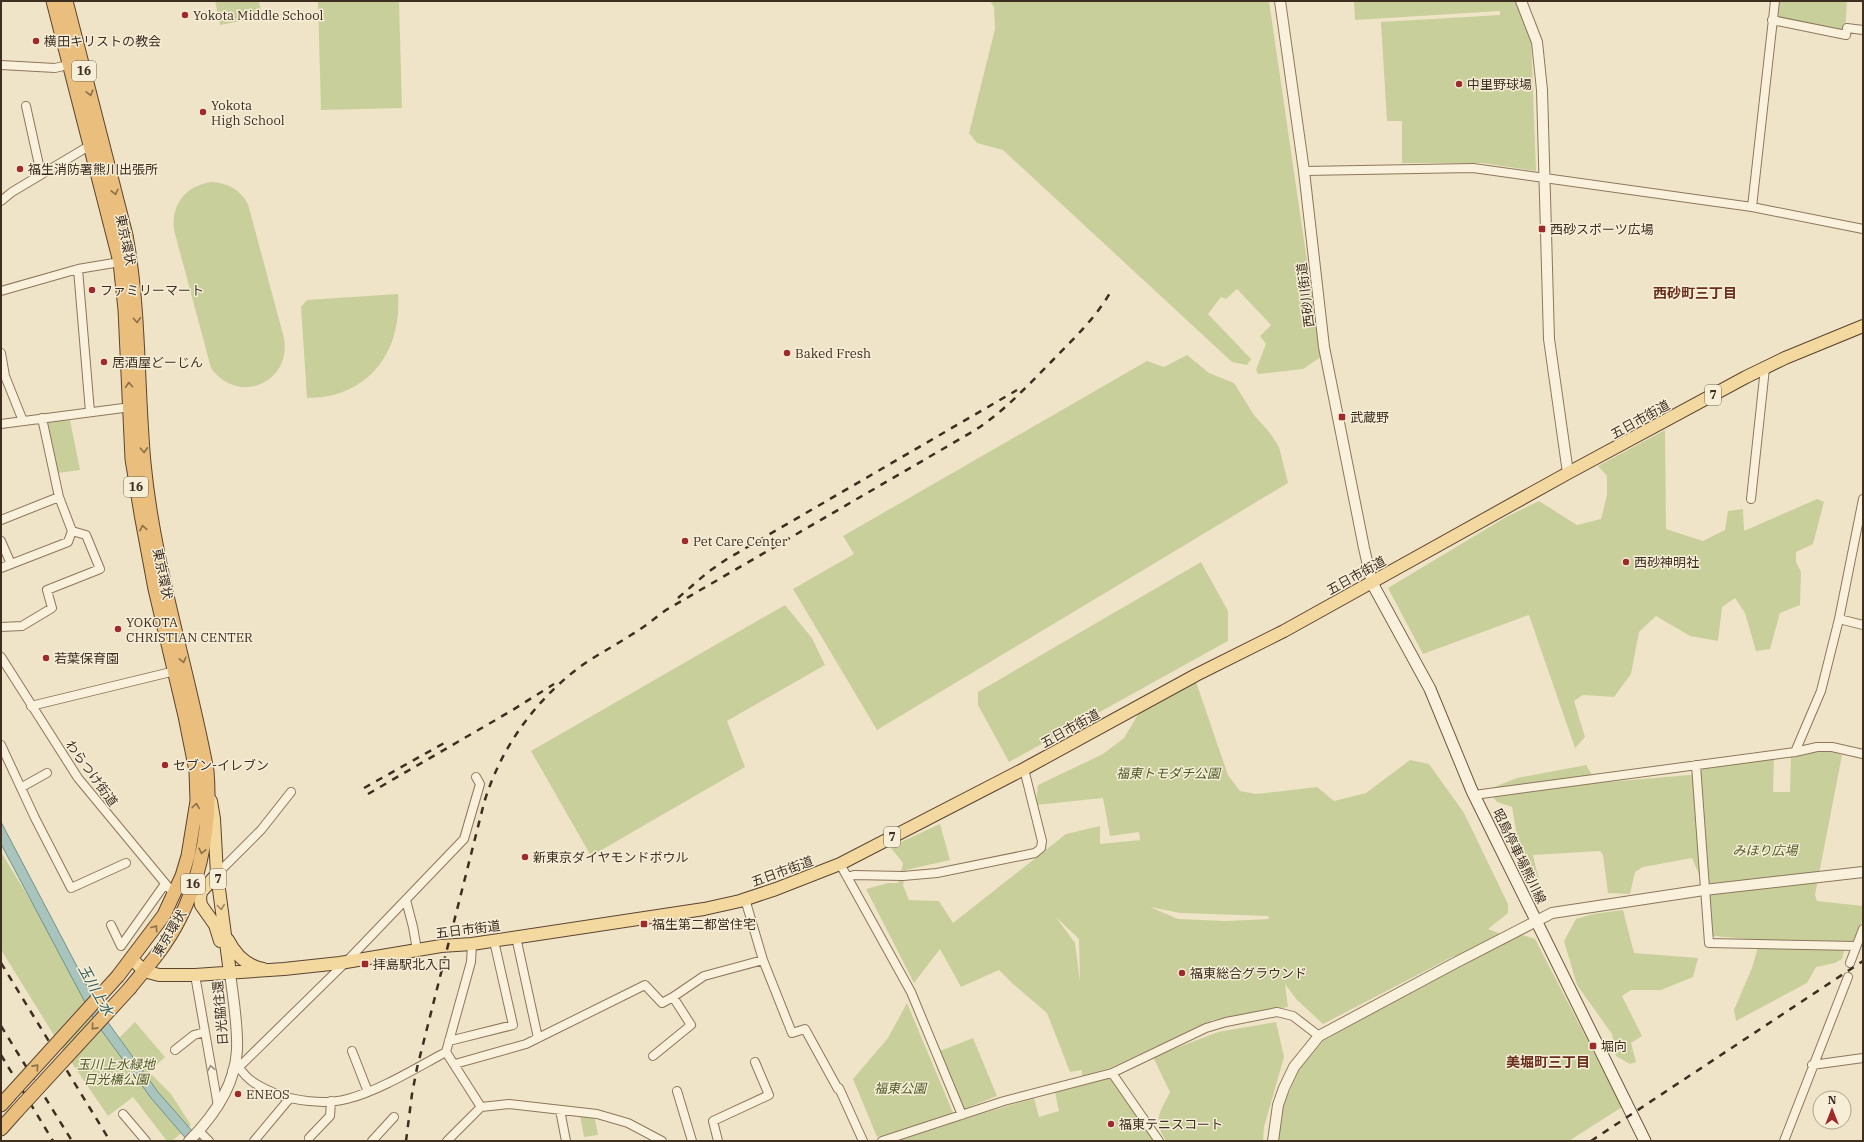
<svg xmlns="http://www.w3.org/2000/svg" width="1864" height="1142" font-family="'IBM Plex Serif','Noto Sans JP',serif">
  <style>
    .green { fill: #c9cf9b; fill-rule: evenodd }
    .water { fill: #a9c4bc; stroke: #6f938a }
    .lines { fill: none; stroke-linecap: round; stroke-linejoin: round }
    .minor-casing { stroke: #8d765c; stroke-width: 10 }
    .tertiary-casing { stroke: #8d765c; stroke-width: 12 }
    .secondary-casing { stroke: #6f573f; stroke-width: 13 }
    .primary-casing { stroke: #5b4430; stroke-width: 14 }
    .trunk-casing { stroke: #5b4430; stroke-width: 15 }
    .minor { stroke: #faf1dc; stroke-width: 8 }
    .tertiary { stroke: #faf1dc; stroke-width: 10 }
    .secondary { stroke: #faf1dc; stroke-width: 11 }
    .primary { stroke: #f3d9a0; stroke-width: 12 }
    .trunk { stroke: #eabe7c; stroke-width: 13 }
    .rail { stroke: #3d2e20; stroke-width: 2.5; stroke-dasharray: 7 7; stroke-linecap: butt }
    .trunk-bridge-casing { stroke: #5b4430; stroke-width: 15; stroke-linecap: butt }
    .trunk-bridge { stroke: #eabe7c; stroke-width: 13 }
    .oneway { stroke: #8b6f49 }
    .oneway2 { stroke: #988460 }
    .oneway3 { stroke: #9c907e }
    .poi-dot { fill: #9e2a2b; stroke: #f7eed8; stroke-width: 1.5 }
    .labels { text-anchor: middle; stroke-width: 3; stroke-linejoin: round; paint-order: stroke }
    .shield { fill: #f7eed8; stroke: #756857; stroke-width: 1 }
    .shield-label { font-size: 12px; font-weight: bold; fill: #3d2e20 }
    .poi-label { font-size: 13px; fill: #3d2e20; stroke: #f7eed8; text-anchor: start }
    .street-label { font-size: 13px; fill: #3d2e20; stroke: #f7eed8 }
    .park-label { font-size: 13px; font-style: italic; fill: #4d5a26; stroke: #f7eed8 }
    .neighbourhood-label { font-size: 14px; font-weight: bold; fill: #6b2e1e; stroke: #f7eed8 }
    .water-label { font-size: 14px; font-style: italic; fill: #2f5d5a; stroke: #f7eed8 }
  </style>
  <rect width="100%" height="100%" fill="#f0e4c8"/>
  <path class="green" d="M215 1H259L262 17 220 25Z
    M318 1H399L402 108 321 110Z
    M990 1H1269L1321 357 1303 369 1258 374 1256 370 1266 344 1260 336 1271 325 1237 289 1226 299 1221 297 1208 314 1251 359 1247 365 1232 362 1003 150 977 143 969 133 995 29 994 7Z
    M1354 1H1515L1531 37 1536 171 1482 163H1402V121H1387L1381 22 1500 15V11L1355 20Z
    M1779 1H1847L1845 32 1777 18Z
    M212 182C229 183 240 190 248 204L284 338C292 383 238 406 211 368L174 230C171 204 186 185 212 182Z
    M398 294C402 353 368 398 307 398L301 307 307 300Z
    M1187 355 1209 373 1234 383 1254 415 1270 433 1279 447 1288 483 877 730 793 589 854 554 843 536 1147 361 1164 367Z
    M70 420 80 470 57 473 48 422Z
    M1665 430 1666 529 1703 541 1725 530 1728 511 1743 509 1744 531 1817 499 1824 502 1813 544 1796 552V562L1801 572 1800 605 1780 613 1770 649 1756 651 1745 613 1735 598 1722 607 1718 641 1690 636 1656 616 1639 632 1631 674 1614 697 1583 695 1574 701 1585 737 1575 748 1529 615 1423 654 1388 588 1506 517 1539 501 1577 525 1601 519 1607 495V476L1598 466Z
    M1201 562 1228 611V641L1009 762 978 705V692Z
    M785 605 812 638 825 665 727 721 745 767 591 856 531 751Z
    M1196 682 1228 775 1240 791 1256 794 1317 787 1334 801 1366 793 1410 760 1429 764 1464 813 1508 904V913L1488 929 1514 939 1522 935 1535 939 1622 1107 1569 1141H1278L1283 1106 1299 1070 1324 1040 1463 965 1454 956 1323 1024 1297 1000 1285 984 1288 1007 1213 1020 1110 1068 1082 1076V1070L1070 1072 1047 1013 1012 983 999 970 961 987 940 949 914 983 866 889 888 883H898L903 863 891 848 901 842 940 824 950 860 906 870 903 885 909 900 939 901 953 923 1066 834 1100 826V844L1140 840 1139 832 1110 836 1103 798 1036 805 1038 785 1103 754 1124 738 1139 713ZM1150 907 1180 913 1268 916 1269 919 1226 921 1178 919ZM1056 917 1079 939 1080 982 1075 943Z
    M1829 751 1842 755 1815 895 1817 901 1863 906V918L1854 943H1846L1842 959 1835 963 1816 967 1807 983 1736 1021 1734 1010 1752 968 1760 940 1713 936 1708 879 1700 877 1692 858 1643 867 1635 872 1630 894 1608 893 1603 855 1600 851 1533 855 1542 893 1534 891 1522 865 1512 807 1497 802 1487 790 1517 778 1586 765 1597 783 1700 774 1703 767 1774 757 1773 792H1790L1791 755Z
    M1 852 116 1041 135 1022 165 1057 149 1072 171 1094 191 1125 172 1141H167L133 1097 108 1116 65 1053 3 953 1 949Z
    M1623 910 1634 953 1698 958 1693 977 1661 990H1631L1622 996 1642 1036 1631 1043 1636 1062 1630 1064 1616 1056 1612 1034 1577 985 1564 941 1576 919 1593 914Z
    M907 1003 954 1115 877 1137 853 1079 888 1038Z
    M1276 1022 1284 1057 1264 1127 1263 1141H1166C1152 1119 1160 1113 1170 1092L1153 1057 1218 1032Z
    M973 1038 997 1096 964 1109 940 1051Z
    M1109 1077 1154 1141H891L1034 1098 1039 1117 1059 1111 1055 1092Z
    M580 1115 595 1119 598 1135 584 1137Z"/>
  <path class="water" d="M1 822 102 1014 158 1092 201 1141H188L151 1098 96 1023 1 844Z"/>
  <g class="lines">
    <defs>
      <path id="minor" d="M1772 20 1846 35 1847 28 1863 30
        M1 65 55 68 68 65
        M26 106 41 174
        M1304 171 1473 168 1752 207 1863 229
        M1 201 12 192 94 143
        M1752 207 1775 1
        M78 269 90 412
        M1 291 78 269 120 262
        M1 353 5 376 23 421
        M1 424 131 407
        M1751 499 1765 368
        M1 520 59 497
        M1 541 11 564
        M1 568 68 542 72 531
        M1839 619 1863 625
        M1 627 22 626 52 608 47 590 100 569 86 535 72 531 59 497 42 418
        M1 657 78 778 174 894
        M31 706 175 671
        M1 745 35 818 71 888 126 863
        M1795 752 1821 691 1839 619 1863 499
        M1696 765 1709 943 1856 946
        M22 787 47 773
        M1474 795 1795 752 1817 747H1832L1863 754
        M840 864 911 992 962 1115
        M217 874 261 830 291 792
        M847 877 854 875 903 876 937 873 1035 853 1041 848 1042 841 1024 769
        M745 899 763 960 792 1033 805 1029 838 1089
        M406 900 413 927 417 950
        M111 925 121 946 165 884
        M516 937 538 1038
        M1850 963 1863 929
        M195 975 218 1106
        M673 997 704 976 763 960
        M449 1041 513 1025 494 941
        M175 1050 194 1035 205 1032
        M352 1051 368 1092
        M446 1052 481 1107
        M455 1064 526 1044 645 985 662 1003 673 997 691 1025 653 1056
        M1812 1065 1863 1058
        M239 1067C247 1080 258 1086 272 1092 293 1101 325 1105 347 1099 379 1091 416 1068 446 1052L471 962 472 944
        M232 1071 239 1067 346 962 464 839 480 784 476 777
        M1112 1073 1159 1141
        M839 1088 863 1141
        M677 1091 692 1141
        M481 1107 509 1104 597 1114 628 1123 662 1141
        M560 1110 566 1141
        M123 1114 146 1141
        M199 1131 209 1141
        M309 1138 330 1116 331 1101
        M254 1141 290 1098
        M372 1141 394 1117
        M447 1141 481 1107
        M718 1141 713 1121 769 1095 755 1062
        M882 1141 1004 1101 1112 1073 1206 1028 1226 1022 1277 1012 1293 1016 1319 1036
        M1784 1141 1848 977"/>
      <path id="tertiary" d="M1280 1 1304 171 1324 347 1364 548 1372 583
        M1521 1 1537 42 1542 90 1549 339 1568 473
        M189 1141C213 1117 235 1085 237 1050 238 1024 233 998 230 973
        M1273 1141 1278 1105 1284 1088 1294 1067 1319 1036 1455 963 1552 913 1704 890 1863 872"/>
      <path id="secondary" d="M1372 583 1430 689 1472 791 1645 1141"/>
      <path id="primary" d="M211 801 214 819 217 874 230 973
        M217 874 201 892 200 898 201 905 215 925 220 941
        M228 940C235 954 247 966 263 969
        M132 959 144 971 159 975H195L284 969 340 963 441 946 472 944 704 909 740 901 776 889 840 864 1024 769 1196 675 1284 631 1568 473 1746 377 1785 358 1863 326"/>
      <path id="trunk" d="M53 1 120 262 125 310 132 459 141 514 155 589 185 716 196 771 197 801 188 856 182 876 164 915 118 976
        M66 1 126 235C140 311 137 387 144 463 154 568 188 668 207 771 212 830 198 896 164 945 154 960 141 974 130 988
        M1 1105 9 1096
        M1 1129 17 1111"/>
    </defs>
    <use href="#minor" class="minor-casing"/>
    <use href="#tertiary" class="tertiary-casing"/>
    <use href="#secondary" class="secondary-casing"/>
    <use href="#primary" class="primary-casing"/>
    <use href="#trunk" class="trunk-casing"/>
    <use href="#minor" class="minor"/>
    <use href="#tertiary" class="tertiary"/>
    <use href="#secondary" class="secondary"/>
    <use href="#primary" class="primary"/>
    <use href="#trunk" class="trunk"/>
    <path class="rail" d="M678 598 708 572 727 559 1017 390
      M364 788 446 742
      M368 794 511 711 554 684
      M1 963 110 1141
      M1 1026 72 1141
      M1 1055 53 1141
      M406 1141 412 1094 417 1068 484 803C500 750 532 704 577 669 594 656 613 647 631 635 643 628 654 619 666 610L972 432C1003 413 1027 386 1052 361 1073 339 1096 318 1111 291
      M1591 1141 1863 961"/>
    <defs>
      <path id="trunk-bridge" d="M9 1096 118 976
        M17 1111 130 988"/>
    </defs>
    <use href="#trunk-bridge" class="trunk-bridge-casing"/>
    <use href="#trunk-bridge" class="trunk-bridge"/>
  </g>
  <defs><path id="oneway-chevron" d="M-2-3.5L2.5 0L-2 3.5" fill="none" stroke-width="1.6" stroke-linecap="round" stroke-linejoin="round"/></defs>
  <g class="oneway">
    <use href="#oneway-chevron" transform="translate(90 93) rotate(75)"/>
    <use href="#oneway-chevron" transform="translate(115 192) rotate(76)"/>
    <use href="#oneway-chevron" transform="translate(137 320) rotate(86)"/>
    <use href="#oneway-chevron" transform="translate(129 385) rotate(-93)"/>
    <use href="#oneway-chevron" transform="translate(144 450) rotate(87)"/>
    <use href="#oneway-chevron" transform="translate(143 528) rotate(-101)"/>
    <use href="#oneway-chevron" transform="translate(183 660) rotate(76)"/>
    <use href="#oneway-chevron" transform="translate(196 806) rotate(-83)"/>
    <use href="#oneway-chevron" transform="translate(202 851) rotate(103)"/>
    <use href="#oneway-chevron" transform="translate(155 928) rotate(-54)"/>
    <use href="#oneway-chevron" transform="translate(94 1027) rotate(132)"/>
    <use href="#oneway-chevron" transform="translate(36 1067) rotate(-48)"/>
  </g>
  <use class="oneway2" href="#oneway-chevron" transform="translate(221 907) rotate(82)"/>
  <use class="oneway3" href="#oneway-chevron" transform="translate(211 1068) rotate(-100)"/>
  <g class="poi-dot">
    <circle cx="185" cy="15" r="4"/>
    <circle cx="36" cy="41" r="4"/>
    <circle cx="1459" cy="84" r="4"/>
    <circle cx="203" cy="112" r="4"/>
    <circle cx="20" cy="169" r="4"/>
    <rect x="1538" y="225" width="8" height="8" rx="2"/>
    <circle cx="92" cy="290" r="4"/>
    <circle cx="787" cy="353" r="4"/>
    <circle cx="104" cy="362" r="4"/>
    <rect x="1338" y="413" width="8" height="8" rx="2"/>
    <circle cx="685" cy="541" r="4"/>
    <circle cx="1626" cy="562" r="4"/>
    <circle cx="118" cy="629" r="4"/>
    <circle cx="46" cy="658" r="4"/>
    <circle cx="165" cy="765" r="4"/>
    <circle cx="525" cy="857" r="4"/>
    <rect x="640" y="920" width="8" height="8" rx="2"/>
    <rect x="361" y="960" width="8" height="8" rx="2"/>
    <circle cx="1182" cy="973" r="4"/>
    <rect x="1589" y="1042" width="8" height="8" rx="2"/>
    <circle cx="238" cy="1094" r="4"/>
    <circle cx="1111" cy="1124" r="4"/>
  </g>
  <g class="labels">
    <g class="shield">
      <rect x="72" y="61" width="24" height="20" rx="3"/>
      <rect x="1705" y="385" width="16" height="20" rx="3"/>
      <rect x="124" y="477" width="24" height="20" rx="3"/>
      <rect x="884" y="827" width="16" height="20" rx="3"/>
      <rect x="210" y="869" width="16" height="20" rx="3"/>
      <rect x="181" y="874" width="24" height="20" rx="3"/>
    </g>
    <g class="shield-label">
      <text x="84" y="75">16</text>
      <text x="1713" y="399">7</text>
      <text x="136" y="491">16</text>
      <text x="892" y="841">7</text>
      <text x="218" y="883">7</text>
      <text x="193" y="888">16</text>
    </g>
    <g class="poi-label">
      <text x="193" y="20">Yokota Middle School</text>
      <text x="44" y="46">横田キリストの教会</text>
      <text x="1467" y="89">中里野球場</text>
      <text x="211" y="110">Yokota<tspan x="211" dy="15">High School</tspan></text>
      <text x="28" y="174">福生消防署熊川出張所</text>
      <text x="1550" y="234">西砂スポーツ広場</text>
      <text x="100" y="295">ファミリーマート</text>
      <text x="795" y="358">Baked Fresh</text>
      <text x="112" y="367">居酒屋どーじん</text>
      <text x="1350" y="422">武蔵野</text>
      <text x="693" y="546">Pet Care Center</text>
      <text x="1634" y="567">西砂神明社</text>
      <text x="126" y="627">YOKOTA<tspan x="126" dy="15">CHRISTIAN CENTER</tspan></text>
      <text x="54" y="663">若葉保育園</text>
      <text x="173" y="770">セブン-イレブン</text>
      <text x="533" y="862">新東京ダイヤモンドボウル</text>
      <text x="652" y="929">福生第二都営住宅</text>
      <text x="373" y="969">拝島駅北入口</text>
      <text x="1190" y="978">福東総合グラウンド</text>
      <text x="1601" y="1051">堀向</text>
      <text x="246" y="1099">ENEOS</text>
      <text x="1119" y="1129">福東テニスコート</text>
    </g>
    <g class="street-label">
      <text transform="translate(126 240) rotate(78)" y="5">東京環状</text>
      <text transform="translate(1305 295) rotate(-97)" y="5">西砂川街道</text>
      <text transform="translate(1640 419) rotate(-29)" y="5">五日市街道</text>
      <text transform="translate(163 574) rotate(78)" y="5">東京環状</text>
      <text transform="translate(1356 575) rotate(-29)" y="5">五日市街道</text>
      <text transform="translate(1070 728) rotate(-29)" y="5">五日市街道</text>
      <text transform="translate(92 773) rotate(54)" y="5">わらつけ街道</text>
      <text transform="translate(1520 856) rotate(64)" y="5">昭島停車場熊川線</text>
      <text transform="translate(782 871) rotate(-20)" y="5">五日市街道</text>
      <text transform="translate(468 929) rotate(-7)" y="5">五日市街道</text>
      <text transform="translate(169 933) rotate(-59)" y="5">東京環状</text>
      <text transform="translate(220 1013) rotate(-95)" y="5">日光脇往還</text>
    </g>
    <g class="park-label">
      <text x="1168" y="778">福東トモダチ公園</text>
      <text x="1765" y="855">みほり広場</text>
      <text x="116" y="1069">玉川上水緑地<tspan x="116" dy="15">日光橋公園</tspan></text>
      <text x="900" y="1093">福東公園</text>
    </g>
    <g class="neighbourhood-label">
      <text x="1695" y="298">西砂町三丁目</text>
      <text x="1548" y="1067">美堀町三丁目</text>
    </g>
    <g class="water-label">
      <text transform="translate(96 990) rotate(61)" y="5">玉川上水</text>
    </g>
  </g>
  <rect width="1864" height="1142" fill="none" stroke="#3d2e20" stroke-width="4"/>
  <g transform="translate(1832 1110)"><circle r="19" fill="#f7eed8" stroke="#ada18e"/>
  <path d="M0-3L7 15L0 10L-7 15Z" fill="#9e2a2b"/>
  <text y="-6" font-size="11" font-weight="bold" text-anchor="middle" fill="#3d2e20">N</text>
  </g>
</svg>
